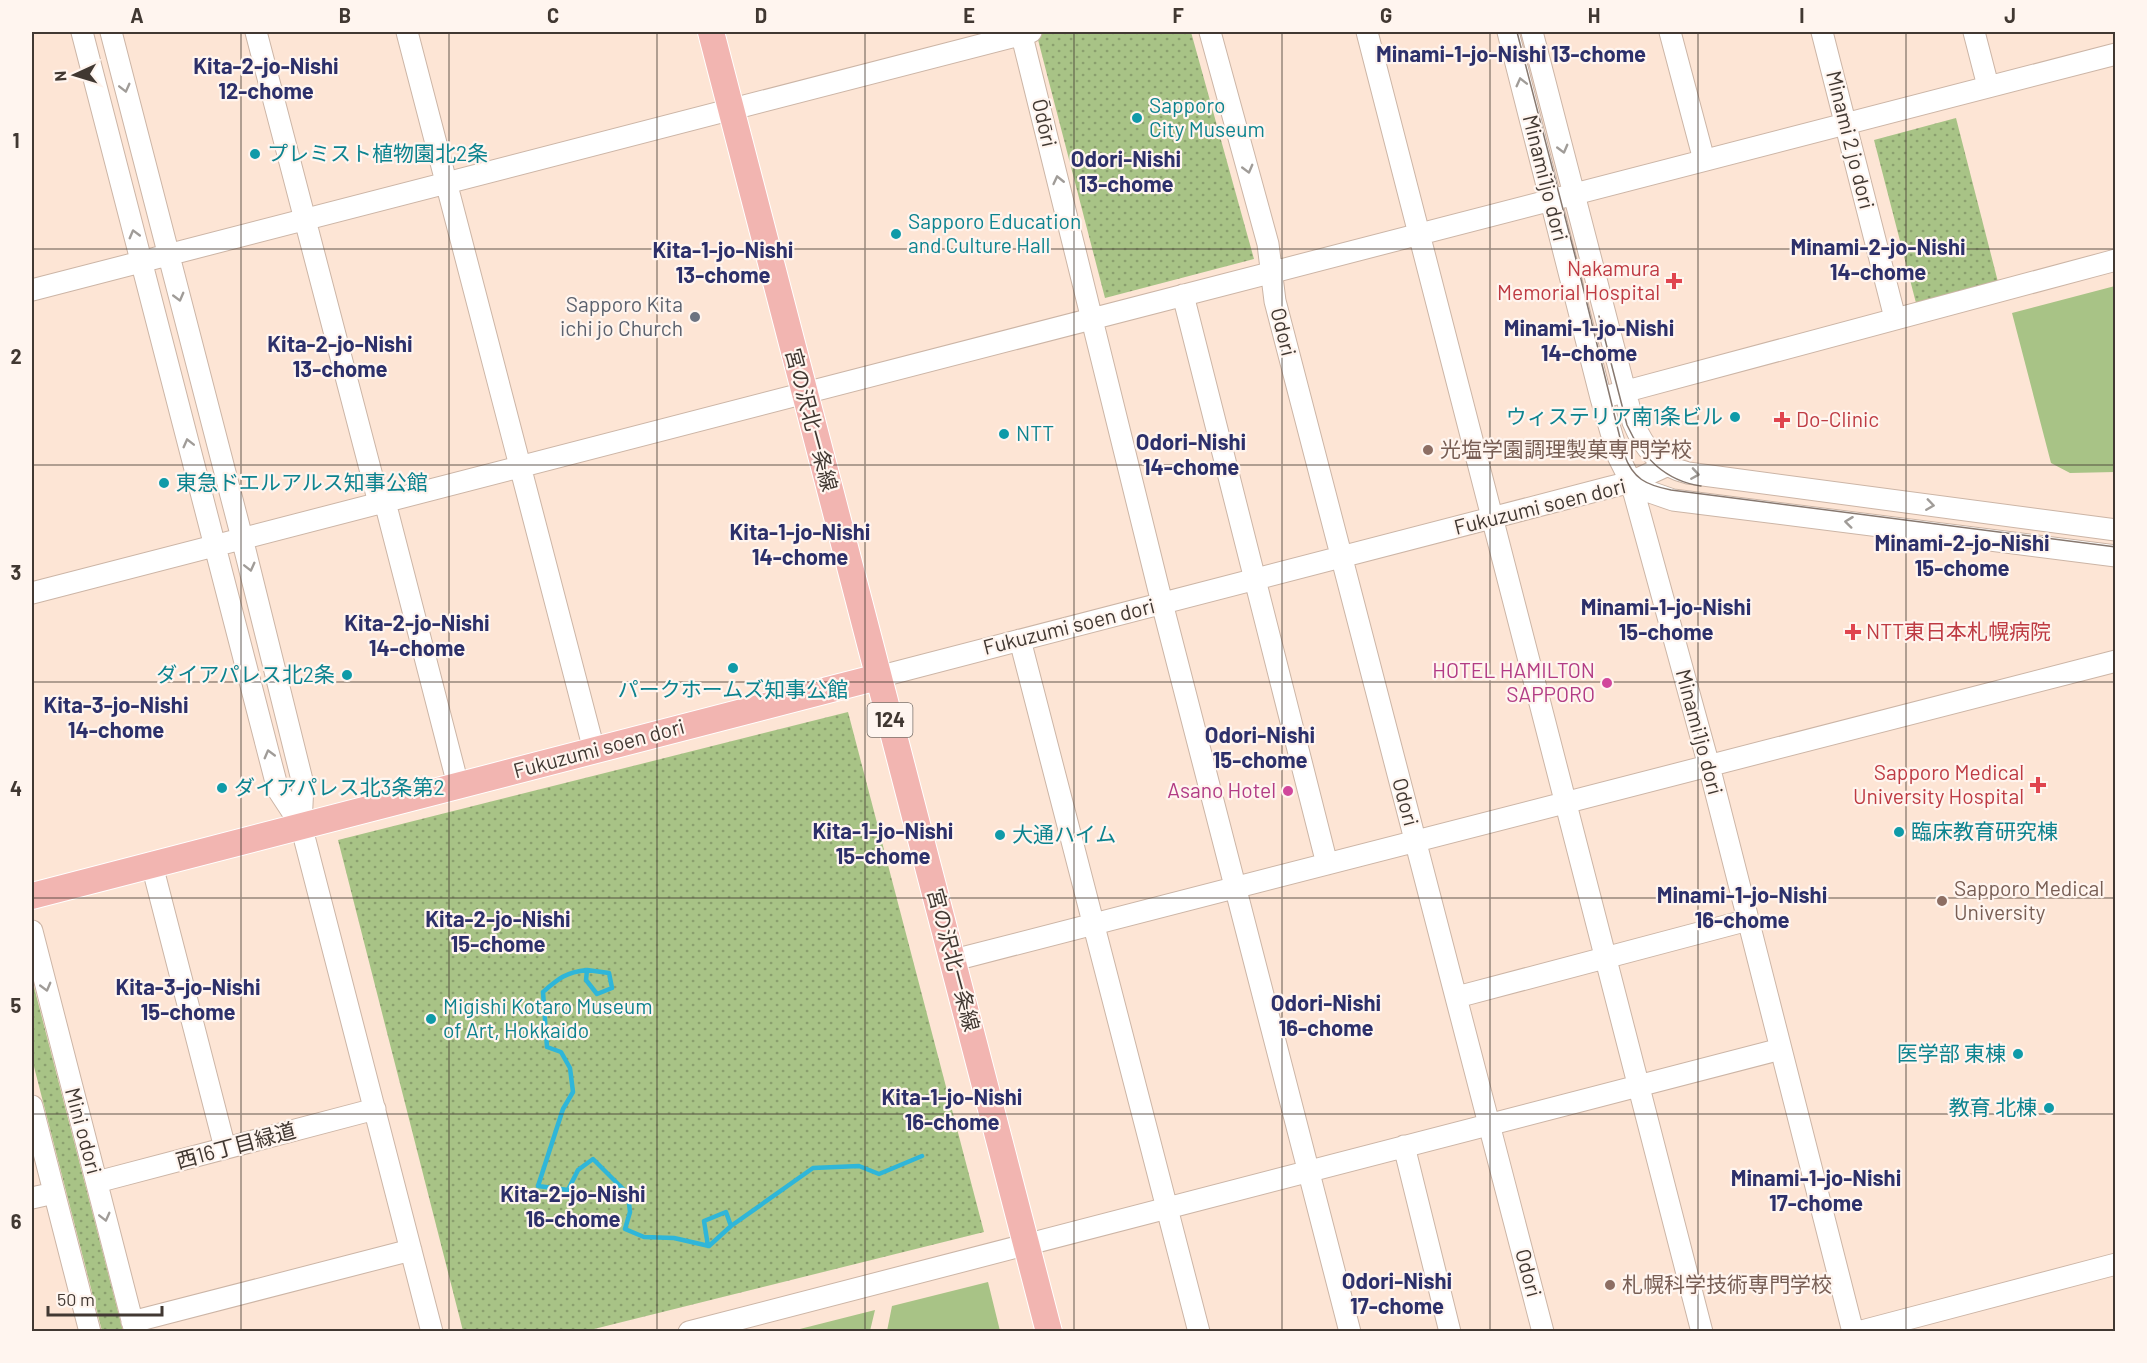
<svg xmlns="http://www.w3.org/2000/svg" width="2147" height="1363" font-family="Barlow,'Noto Sans JP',sans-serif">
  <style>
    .grass { fill: #a8c386 }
    .park { fill: url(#park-dots) }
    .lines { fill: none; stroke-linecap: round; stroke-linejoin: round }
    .stream { stroke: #2fb6d9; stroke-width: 4.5 }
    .minor-casing { stroke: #ccb5a6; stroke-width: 23 }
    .major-casing { stroke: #fff; stroke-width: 28 }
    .minor { stroke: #fff; stroke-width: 21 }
    .major { stroke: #f2b5b1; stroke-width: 26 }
    .tram { stroke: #87786f; stroke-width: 1.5 }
    .oneway { stroke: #a09c98 }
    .grid { fill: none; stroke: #413832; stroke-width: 1.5; stroke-opacity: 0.55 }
    .culture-dot { fill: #0f9aa8; stroke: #fff5ef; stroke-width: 2 }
    .health-dot { fill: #e0444e; stroke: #fff5ef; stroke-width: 2 }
    .worship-dot { fill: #6b7280; stroke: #fff5ef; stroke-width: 2 }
    .education-dot { fill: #8d6e63; stroke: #fff5ef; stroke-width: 2 }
    .hotel-dot { fill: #d1479c; stroke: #fff5ef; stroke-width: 2 }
    .labels { text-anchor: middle; stroke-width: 4.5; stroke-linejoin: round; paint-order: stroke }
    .shield { fill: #fff5ef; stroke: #7a716b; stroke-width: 1.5 }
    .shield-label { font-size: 20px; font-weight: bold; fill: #413832 }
    .culture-label { font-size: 21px; fill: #0d838f; stroke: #fff5ef; text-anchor: start }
    .street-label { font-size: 21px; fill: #413832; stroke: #fff5ef }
    .health-label { font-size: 21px; fill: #be3a42; stroke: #fff5ef; text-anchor: end }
    .worship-label { font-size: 21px; fill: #5b616d; stroke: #fff5ef; text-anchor: end }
    .education-label { font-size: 21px; fill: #785e54; stroke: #fff5ef; text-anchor: start }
    .hotel-label { font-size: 21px; fill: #b23c85; stroke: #fff5ef; text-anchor: end }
    .neighbourhood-label { font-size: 22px; font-weight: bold; fill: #2d306a; stroke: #fff5ef }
    .neatline { fill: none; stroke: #413832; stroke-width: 2 }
    .grid-label { font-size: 20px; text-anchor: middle; font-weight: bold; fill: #413832 }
  </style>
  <defs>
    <pattern id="park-dots" width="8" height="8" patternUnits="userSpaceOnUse" patternTransform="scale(1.5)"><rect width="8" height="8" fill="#a8c386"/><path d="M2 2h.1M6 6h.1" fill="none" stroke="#8a9f6e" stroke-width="1.8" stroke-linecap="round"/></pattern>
  </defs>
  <rect width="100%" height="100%" fill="#fde5d5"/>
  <path class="grass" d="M2115 286V472L2070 473 2051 463 2012 313Z
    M988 1282 1000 1331H887L892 1306Z
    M875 1310 870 1331H792Z"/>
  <path class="park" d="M1036 32H1191L1254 259 1105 298Z
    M1956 118 1998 282 1916 303 1874 140Z
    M848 712 984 1232 586 1331H463L338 840Z
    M32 979 123 1331H102L32 1059Z"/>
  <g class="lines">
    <path class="stream" d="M587 970 609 973 612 988 597 994 586 980 587 970C566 972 558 979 543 992L547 1047 561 1052 570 1068 573 1092 563 1109 538 1186 568 1190 578 1170 593 1159 628 1194 630 1212 625 1229 644 1237 674 1238 709 1246 731 1226 813 1168 859 1166 879 1174 922 1156
      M708 1246 704 1221 726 1212 731 1226"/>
    <defs>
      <path id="minor" d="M82 32 278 790 301 825
        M111 32 242 538 303 784 301 825 432 1332
        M256 32 379 503
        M407 32 594 750
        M1021 32 1162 603 1350 1332
        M1210 32 1268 244 1275 301 1543 1332
        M1367 32 1702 1332
        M1508 32 1601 398 1618 456 1631 482 1709 766 1853 1332
        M1532 32 1633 422C1644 449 1659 466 1688 473L2116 530
        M1670 32 1704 160
        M1822 32 1895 318
        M1974 32 1988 86
        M32 290 1031 32
        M1183 295 1327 864
        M1612 395 2116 260
        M1631 482 1650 492 1673 500 2116 556
        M385 502 458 785
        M32 593 2116 54
        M1020 640 1199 1332
        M878 677 1607 488 1631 482 1666 466
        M152 865 225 1148
        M32 931 135 1332
        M954 960 2116 661
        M1457 997 1748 920
        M32 1106 90 1332
        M1404 1146 1450 1332
        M97 1182 375 1109
        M32 1198 54 1193
        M132 1322 411 1250
        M689 1332 1781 1049
        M1858 1332 2116 1264"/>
      <path id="major" d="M711 32 1049 1332
        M32 896 878 677"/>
    </defs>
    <use href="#minor" class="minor-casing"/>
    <use href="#major" class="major-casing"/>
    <use href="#minor" class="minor"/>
    <use href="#major" class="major"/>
    <path class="tram" d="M1517 32 1578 267 1624 454C1633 479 1646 485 1671 490L2116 547
      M1599 316 1627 425C1641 456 1665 481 1701 486"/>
  </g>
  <defs><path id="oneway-chevron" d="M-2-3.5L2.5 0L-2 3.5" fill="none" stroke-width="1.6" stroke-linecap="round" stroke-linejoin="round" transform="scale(1.5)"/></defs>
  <g class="oneway">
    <use href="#oneway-chevron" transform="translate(1521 82) rotate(-104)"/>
    <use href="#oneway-chevron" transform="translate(125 88) rotate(76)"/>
    <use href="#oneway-chevron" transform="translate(1563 149) rotate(75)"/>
    <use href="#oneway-chevron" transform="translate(1248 169) rotate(75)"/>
    <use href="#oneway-chevron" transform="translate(1058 180) rotate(-103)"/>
    <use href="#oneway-chevron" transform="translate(134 234) rotate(-105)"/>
    <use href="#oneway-chevron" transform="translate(179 297) rotate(75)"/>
    <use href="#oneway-chevron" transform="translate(188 443) rotate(-104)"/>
    <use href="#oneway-chevron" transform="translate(1695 474) rotate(9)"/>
    <use href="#oneway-chevron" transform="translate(1930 505) rotate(8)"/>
    <use href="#oneway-chevron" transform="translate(1849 522) rotate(-173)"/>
    <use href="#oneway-chevron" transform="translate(250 567) rotate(76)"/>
    <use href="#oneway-chevron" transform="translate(269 754) rotate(-105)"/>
    <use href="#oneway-chevron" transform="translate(46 987) rotate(75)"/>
    <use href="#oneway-chevron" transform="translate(105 1217) rotate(76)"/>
  </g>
  <path class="grid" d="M241 32V1332M449 32V1332M657 32V1332M865 32V1332M1074 32V1332M1282 32V1332M1490 32V1332M1698 32V1332M1906 32V1332M32 249H2116M32 465H2116M32 682H2116M32 898H2116M32 1114H2116"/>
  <g class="culture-dot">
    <circle cx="1137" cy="118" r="6"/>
    <circle cx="255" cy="154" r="6"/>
    <circle cx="896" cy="234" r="6"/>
    <circle cx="1735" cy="417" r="6"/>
    <circle cx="1004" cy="434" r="6"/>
    <circle cx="164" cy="483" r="6"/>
    <circle cx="733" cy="668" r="6"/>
    <circle cx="347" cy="675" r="6"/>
    <circle cx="222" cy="788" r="6"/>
    <circle cx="1899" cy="832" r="6"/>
    <circle cx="1000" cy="835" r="6"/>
    <circle cx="431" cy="1019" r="6"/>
    <circle cx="2018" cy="1054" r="6"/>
    <circle cx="2049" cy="1108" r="6"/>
  </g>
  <g class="health-dot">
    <path d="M1671 272h6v6h6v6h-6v6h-6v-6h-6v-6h6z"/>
    <path d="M1779 411h6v6h6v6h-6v6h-6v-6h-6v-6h6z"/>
    <path d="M1850 623h6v6h6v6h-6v6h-6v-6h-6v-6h6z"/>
    <path d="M2035 776h6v6h6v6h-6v6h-6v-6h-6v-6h6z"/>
  </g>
  <circle class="worship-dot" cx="695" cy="317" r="6"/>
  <g class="education-dot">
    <circle cx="1428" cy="450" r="6"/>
    <circle cx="1942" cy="901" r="6"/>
    <circle cx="1610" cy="1285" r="6"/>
  </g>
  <g class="hotel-dot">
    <circle cx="1607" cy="683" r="6"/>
    <circle cx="1288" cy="791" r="6"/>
  </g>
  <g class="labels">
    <rect class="shield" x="867.5" y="703" width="45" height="34" rx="4.5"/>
    <g class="shield-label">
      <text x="890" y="727">124</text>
    </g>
    <g class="culture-label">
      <text x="1149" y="113">Sapporo<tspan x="1149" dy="24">City Museum</tspan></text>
      <text x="267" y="161">プレミスト植物園北2条</text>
      <text x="908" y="229">Sapporo Education<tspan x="908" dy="24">and Culture Hall</tspan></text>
      <text x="1723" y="424" text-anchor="end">ウィステリア南1条ビル</text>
      <text x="1016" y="441">NTT</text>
      <text x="176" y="490">東急ドエルアルス知事公館</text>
      <text x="335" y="682" text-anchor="end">ダイアパレス北2条</text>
      <text x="733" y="697" text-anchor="middle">パークホームズ知事公館</text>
      <text x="234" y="795">ダイアパレス北3条第2</text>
      <text x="1911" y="839">臨床教育研究棟</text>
      <text x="1012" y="842">大通ハイム</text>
      <text x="443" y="1014">Migishi Kotaro Museum<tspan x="443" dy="24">of Art, Hokkaido</tspan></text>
      <text x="2006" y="1061" text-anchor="end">医学部 東棟</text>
      <text x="2037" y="1115" text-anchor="end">教育 北棟</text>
    </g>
    <g class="street-label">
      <text transform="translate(1044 123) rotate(77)" y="7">Ōdōri</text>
      <text transform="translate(1850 140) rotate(76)" y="7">Minami 2 jo dori</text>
      <text transform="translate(1545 178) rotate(76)" y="7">Minami1jo dori</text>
      <text transform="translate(1283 332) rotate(76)" y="7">Odori</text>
      <text transform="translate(811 420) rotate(75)" y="7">宮の沢北一条線</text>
      <text transform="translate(1540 507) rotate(-14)" y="7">Fukuzumi soen dori</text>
      <text transform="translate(1069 627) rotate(-14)" y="7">Fukuzumi soen dori</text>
      <text transform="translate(1699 732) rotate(75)" y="7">Minami1jo dori</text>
      <text transform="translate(599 749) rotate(-15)" y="7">Fukuzumi soen dori</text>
      <text transform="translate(1405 802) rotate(75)" y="7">Odori</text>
      <text transform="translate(953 960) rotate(75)" y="7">宮の沢北一条線</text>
      <text transform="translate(83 1131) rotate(75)" y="7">Mini odori</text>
      <text transform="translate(236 1146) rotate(-15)" y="7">西16丁目緑道</text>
      <text transform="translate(1528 1273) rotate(75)" y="7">Odori</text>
    </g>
    <g class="health-label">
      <text x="1660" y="276">Nakamura<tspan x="1660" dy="24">Memorial Hospital</tspan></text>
      <text x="1796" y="427" text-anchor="start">Do-Clinic</text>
      <text x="1866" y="639" text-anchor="start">NTT東日本札幌病院</text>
      <text x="2024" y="780">Sapporo Medical<tspan x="2024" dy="24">University Hospital</tspan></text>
    </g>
    <g class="worship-label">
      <text x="683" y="312">Sapporo Kita<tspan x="683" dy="24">ichi jo Church</tspan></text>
    </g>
    <g class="education-label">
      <text x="1440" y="457">光塩学園調理製菓専門学校</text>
      <text x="1954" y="896">Sapporo Medical<tspan x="1954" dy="24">University</tspan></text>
      <text x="1622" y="1292">札幌科学技術専門学校</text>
    </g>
    <g class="hotel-label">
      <text x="1595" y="678">HOTEL HAMILTON<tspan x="1595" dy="24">SAPPORO</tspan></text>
      <text x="1276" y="798">Asano Hotel</text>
    </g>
    <g class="neighbourhood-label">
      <text x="1511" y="62">Minami-1-jo-Nishi 13-chome</text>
      <text x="266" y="74">Kita-2-jo-Nishi<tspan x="266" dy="25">12-chome</tspan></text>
      <text x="1126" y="167">Odori-Nishi<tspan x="1126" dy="25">13-chome</tspan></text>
      <text x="1878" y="255">Minami-2-jo-Nishi<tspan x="1878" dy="25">14-chome</tspan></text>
      <text x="723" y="258">Kita-1-jo-Nishi<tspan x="723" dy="25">13-chome</tspan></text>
      <text x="1589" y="336">Minami-1-jo-Nishi<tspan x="1589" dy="25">14-chome</tspan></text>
      <text x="340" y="352">Kita-2-jo-Nishi<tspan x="340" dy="25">13-chome</tspan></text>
      <text x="1191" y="450">Odori-Nishi<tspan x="1191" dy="25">14-chome</tspan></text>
      <text x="800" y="540">Kita-1-jo-Nishi<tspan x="800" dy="25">14-chome</tspan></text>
      <text x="1962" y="551">Minami-2-jo-Nishi<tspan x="1962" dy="25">15-chome</tspan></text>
      <text x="1666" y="615">Minami-1-jo-Nishi<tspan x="1666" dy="25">15-chome</tspan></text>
      <text x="417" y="631">Kita-2-jo-Nishi<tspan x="417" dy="25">14-chome</tspan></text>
      <text x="116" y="713">Kita-3-jo-Nishi<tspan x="116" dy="25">14-chome</tspan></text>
      <text x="1260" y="743">Odori-Nishi<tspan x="1260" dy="25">15-chome</tspan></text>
      <text x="883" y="839">Kita-1-jo-Nishi<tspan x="883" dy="25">15-chome</tspan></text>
      <text x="1742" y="903">Minami-1-jo-Nishi<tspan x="1742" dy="25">16-chome</tspan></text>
      <text x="498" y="927">Kita-2-jo-Nishi<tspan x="498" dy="25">15-chome</tspan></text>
      <text x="188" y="995">Kita-3-jo-Nishi<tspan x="188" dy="25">15-chome</tspan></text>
      <text x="1326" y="1011">Odori-Nishi<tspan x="1326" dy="25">16-chome</tspan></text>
      <text x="952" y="1105">Kita-1-jo-Nishi<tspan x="952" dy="25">16-chome</tspan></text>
      <text x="1816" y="1186">Minami-1-jo-Nishi<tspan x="1816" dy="25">17-chome</tspan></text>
      <text x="573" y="1202">Kita-2-jo-Nishi<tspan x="573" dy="25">16-chome</tspan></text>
      <text x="1397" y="1289">Odori-Nishi<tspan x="1397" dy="25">17-chome</tspan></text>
    </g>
  </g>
  <rect width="2147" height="1363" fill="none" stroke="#fff5ef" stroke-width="66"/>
  <g transform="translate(75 75) rotate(266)" stroke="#fff5ef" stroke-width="4.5" paint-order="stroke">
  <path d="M0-4.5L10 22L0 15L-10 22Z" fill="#413832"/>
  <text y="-9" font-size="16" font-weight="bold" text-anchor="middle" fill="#413832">N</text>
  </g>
  <path d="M48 1306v9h114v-9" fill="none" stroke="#413832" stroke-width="3"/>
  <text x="57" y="1306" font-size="18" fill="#413832" stroke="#fff5ef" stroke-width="4.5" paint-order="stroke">50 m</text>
  <rect x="33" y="33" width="2081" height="1297" class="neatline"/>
  <g class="grid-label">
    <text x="137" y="23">A</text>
    <text x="345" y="23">B</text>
    <text x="553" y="23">C</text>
    <text x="761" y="23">D</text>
    <text x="969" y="23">E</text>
    <text x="1178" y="23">F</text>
    <text x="1386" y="23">G</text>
    <text x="1594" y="23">H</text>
    <text x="1802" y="23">I</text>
    <text x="2010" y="23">J</text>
    <text x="16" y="148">1</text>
    <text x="16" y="364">2</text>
    <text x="16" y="580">3</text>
    <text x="16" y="796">4</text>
    <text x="16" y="1013">5</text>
    <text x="16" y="1229">6</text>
  </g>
</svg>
